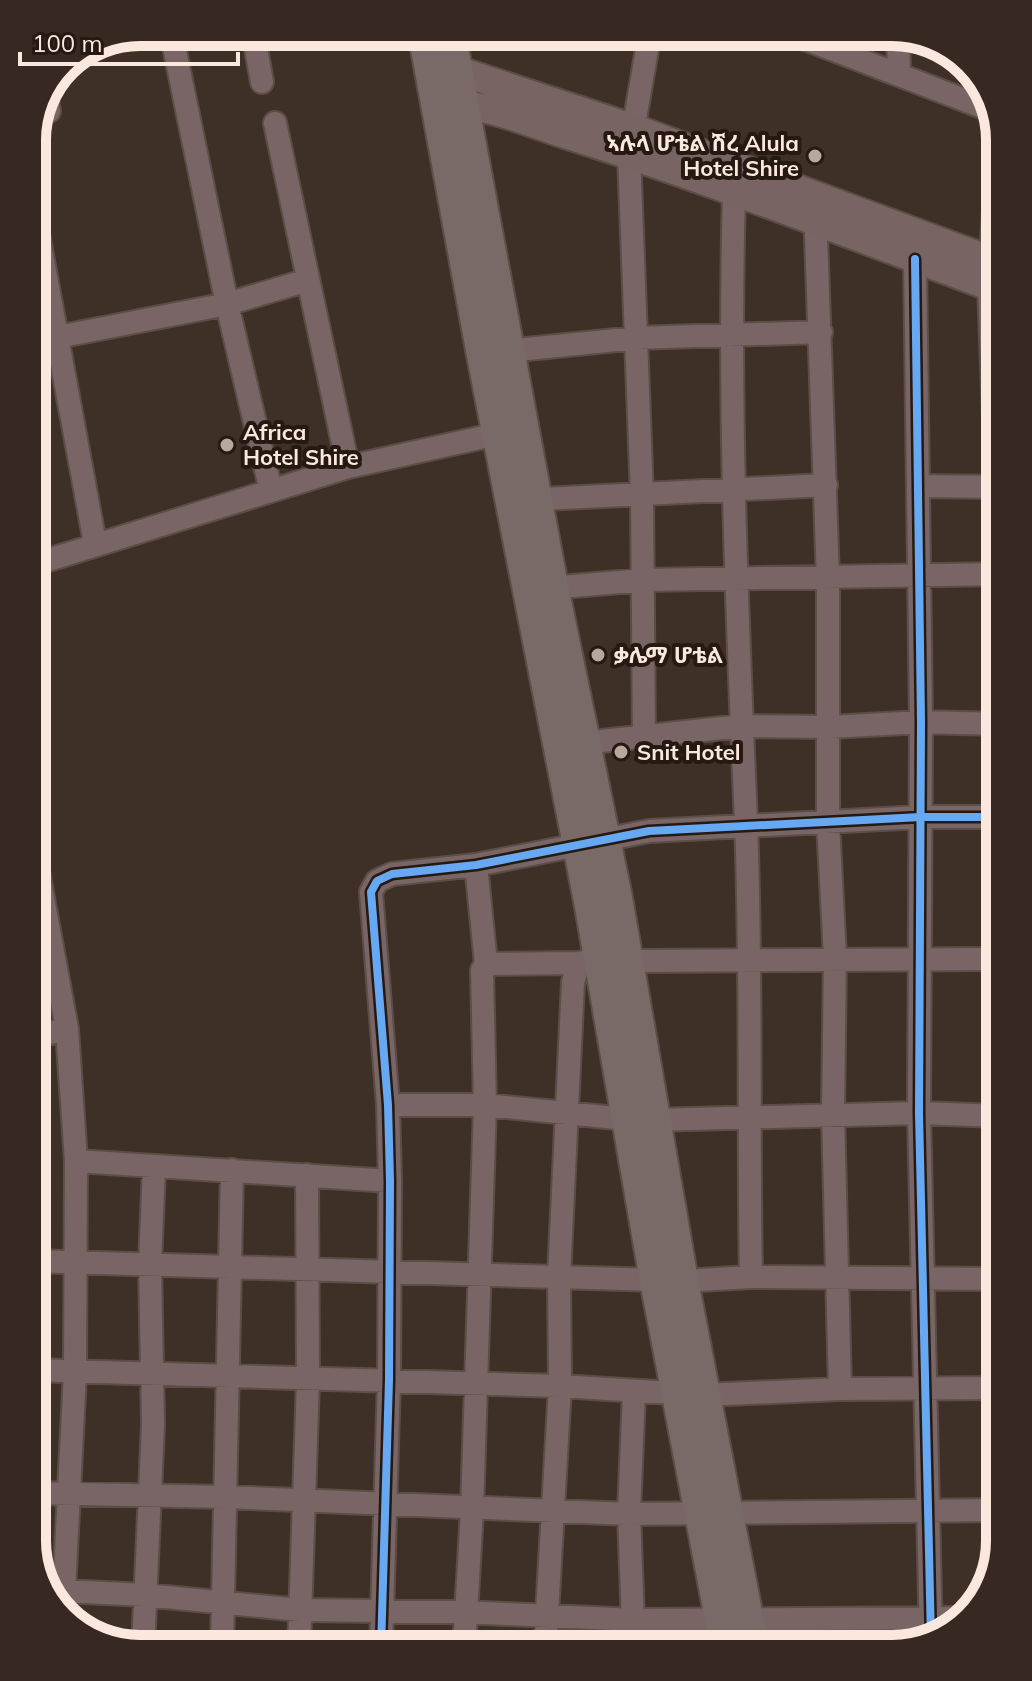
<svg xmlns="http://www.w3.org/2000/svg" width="1032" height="1681" font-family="Mulish,'Noto Sans Ethiopic',sans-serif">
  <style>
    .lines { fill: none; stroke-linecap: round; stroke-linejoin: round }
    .minor-casing { stroke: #5a4e46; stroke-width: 26 }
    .major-casing { stroke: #5a4e46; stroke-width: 32 }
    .highway-casing { stroke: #5a4e46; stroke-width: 36 }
    .minor { stroke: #796565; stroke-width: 22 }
    .major { stroke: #786462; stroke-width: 28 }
    .highway { stroke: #7a6a67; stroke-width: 32 }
    .cycleway-casing { stroke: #261911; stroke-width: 13 }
    .cycleway { stroke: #66a8f1; stroke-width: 8 }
    .poi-dot { fill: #b8a79d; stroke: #261911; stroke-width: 3 }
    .labels { text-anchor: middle; stroke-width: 8; stroke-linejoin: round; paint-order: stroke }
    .poi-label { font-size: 22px; font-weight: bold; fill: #fae7dd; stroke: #261911; text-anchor: start }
    .rim { fill: none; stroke: #fae7dd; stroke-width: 10 }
  </style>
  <rect width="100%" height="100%" fill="#3e3026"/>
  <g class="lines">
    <defs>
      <path id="minor" d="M171 32 227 304 271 491
        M253 32 262 82
        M787 32 993 111
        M898 32 899 75
        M47 100 49 111
        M275 123 348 467
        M999 136 989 286 1000 573
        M734 194C728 404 737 613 746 823 752 974 748 1126 751 1277
        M32 201 95 543
        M815 207 828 580V822L835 958 833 1114 840 1389
        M915 259 921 722 919 1113 931 1640
        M32 342 227 304 308 280
        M507 351 636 338 821 332
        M919 486 1000 487
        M523 500 826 485
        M32 565 348 467 511 431
        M538 589 643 580 1000 574
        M644 738 642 496 629 154 650 32
        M583 743 741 726 830 727 921 722 1000 724
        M32 838 67 1029 76 1161 75 1372 63 1611
        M625 961 1000 959
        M486 964 579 963 593 960
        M32 1037 67 1029
        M388 1105H485L626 1119
        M654 1120 919 1113 1000 1116
        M76 1161 390 1181
        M32 1261 656 1280
        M682 1281 751 1277 1000 1279
        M32 1370 560 1386 704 1395 840 1389 1000 1388
        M32 1493 226 1497 629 1514 1000 1510
        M44 1590 145 1595 300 1610 464 1612 635 1620 961 1618
        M143 1649 153 1424 150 1264 154 1167
        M222 1649 232 1170
        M299 1649 308 1380 307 1175
        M381 1649 389 1380 390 1181 388 1105 371 892 377 881 392 874 476 865 649 831 921 817H1000
        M464 1649 472 1510 485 1105 482 970 486 964 476 865
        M545 1649 560 1386 559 1277 573 982 579 963
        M634 1649 629 1514 634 1391"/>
      <path id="major" d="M439 72 456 70 635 129 1000 264
        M444 105C485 102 530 123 568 135 714 181 857 237 1000 290"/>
      <path id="highway" d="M424 32 483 355 591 906 656 1280 727 1649
        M449 32 552 587 616 898 682 1281 753 1649"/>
    </defs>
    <use href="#minor" class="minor-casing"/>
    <use href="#major" class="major-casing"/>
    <use href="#highway" class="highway-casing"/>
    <use href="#minor" class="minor"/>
    <use href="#major" class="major"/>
    <use href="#highway" class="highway"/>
    <defs>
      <path id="cycleway" d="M915 259 921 722 919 1113 931 1640
        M381 1649 389 1380 390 1181 388 1105 371 892 377 881 392 874 476 865 649 831 921 817H1000"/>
    </defs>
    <use href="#cycleway" class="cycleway-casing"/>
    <use href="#cycleway" class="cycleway"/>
  </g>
  <g class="poi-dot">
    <circle cx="815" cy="156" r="8"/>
    <circle cx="227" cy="445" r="8"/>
    <circle cx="598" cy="655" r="8"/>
    <circle cx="621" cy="752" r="8"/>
  </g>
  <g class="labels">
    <g class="poi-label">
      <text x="799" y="151" text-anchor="end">ኣሉላ ሆቴል ሽረ Alula<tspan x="799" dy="25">Hotel Shire</tspan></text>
      <text x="243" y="440">Africa<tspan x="243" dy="25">Hotel Shire</tspan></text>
      <text x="614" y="663">ቃሌማ ሆቴል</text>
      <text x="637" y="760">Snit Hotel</text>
    </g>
  </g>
  <path d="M0 0H1032V1681H0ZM140 46H892A94 94 0 0 1 986 140V1541A94 94 0 0 1 892 1635H140A94 94 0 0 1 46 1541V140A94 94 0 0 1 140 46Z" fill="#372921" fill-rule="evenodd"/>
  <path class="rim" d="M140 46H892A94 94 0 0 1 986 140V1541A94 94 0 0 1 892 1635H140A94 94 0 0 1 46 1541V140A94 94 0 0 1 140 46Z"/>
  <path d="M20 52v12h218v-12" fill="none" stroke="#fae7dd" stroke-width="4"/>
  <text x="32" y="52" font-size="24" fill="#fae7dd" stroke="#261911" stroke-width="6" paint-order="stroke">100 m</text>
</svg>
